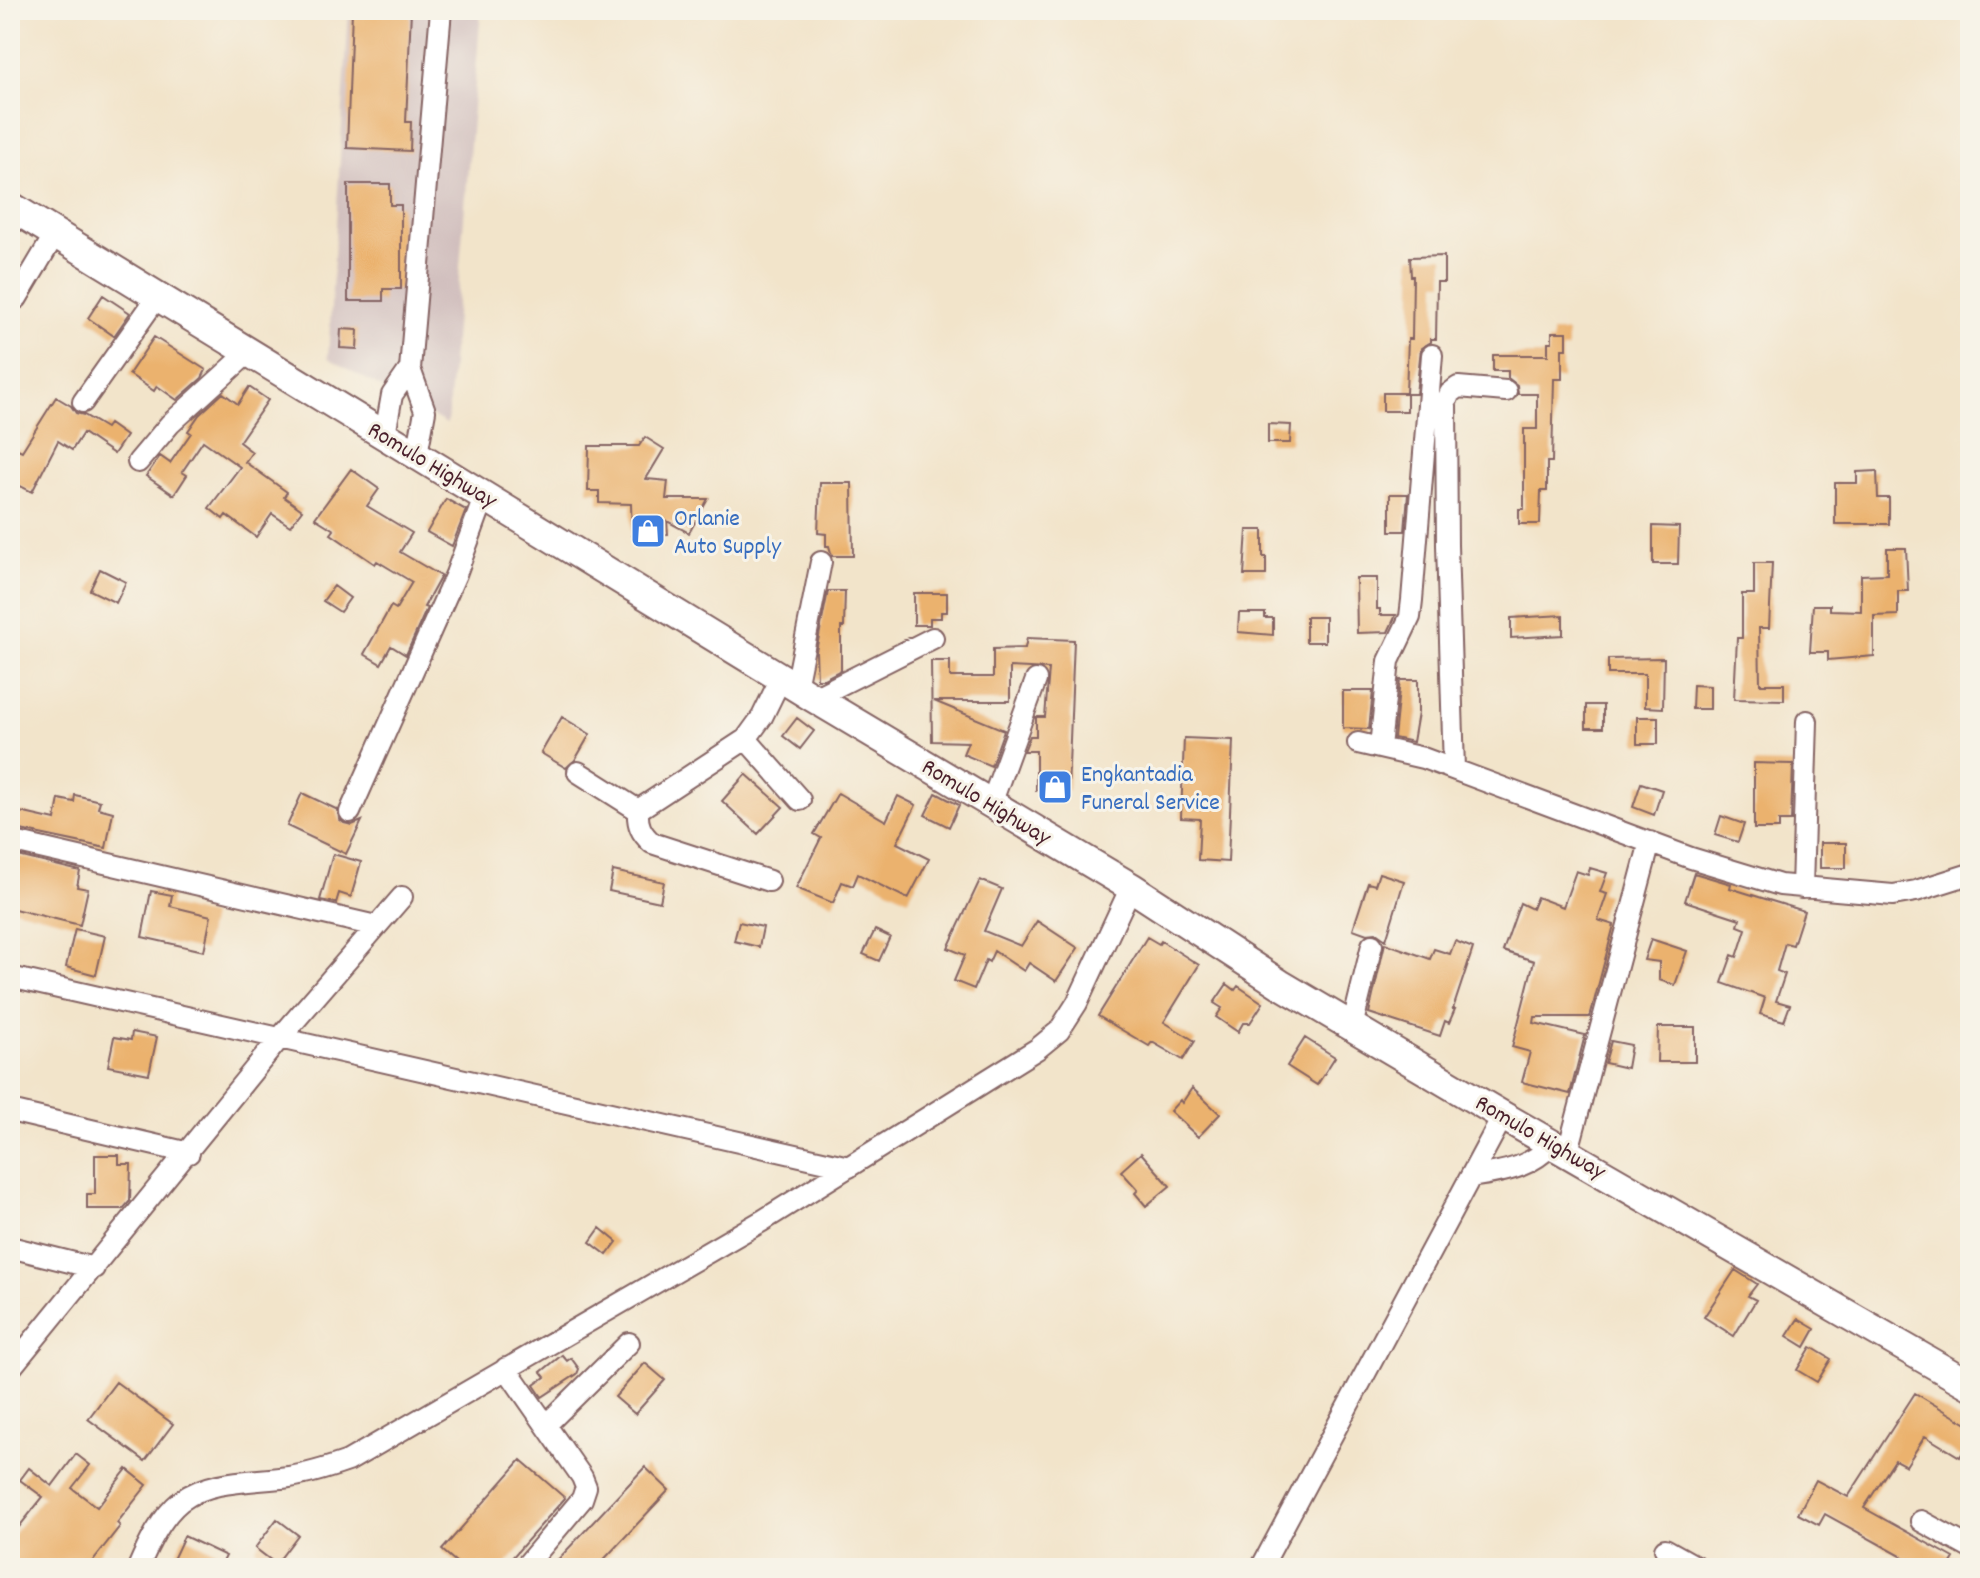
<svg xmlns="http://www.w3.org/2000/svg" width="1980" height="1578" font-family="Dekko,sans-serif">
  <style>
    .industrial { fill: #d1bfbe }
    .building { fill: #ebb26e }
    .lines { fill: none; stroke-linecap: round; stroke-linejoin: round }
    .minor-casing { stroke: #856463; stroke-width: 24 }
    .highway-casing { stroke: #856463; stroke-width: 32 }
    .minor { stroke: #fff; stroke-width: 20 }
    .highway { stroke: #fff; stroke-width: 28 }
    .labels { text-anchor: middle; stroke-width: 6; stroke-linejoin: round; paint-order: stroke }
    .street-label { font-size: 24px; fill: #4a1f2b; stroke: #f7f3e8 }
    .shop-label { font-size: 24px; fill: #366cbe; stroke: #f7f3e8; text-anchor: start }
  </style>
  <rect width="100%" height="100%" fill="#f7f3e8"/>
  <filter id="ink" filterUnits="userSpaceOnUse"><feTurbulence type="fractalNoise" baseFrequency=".0125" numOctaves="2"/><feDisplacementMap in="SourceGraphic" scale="16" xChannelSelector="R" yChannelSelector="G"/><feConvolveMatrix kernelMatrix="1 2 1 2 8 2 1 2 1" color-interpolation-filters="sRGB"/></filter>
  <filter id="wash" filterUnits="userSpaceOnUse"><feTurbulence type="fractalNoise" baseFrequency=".006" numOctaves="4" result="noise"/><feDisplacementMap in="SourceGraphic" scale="32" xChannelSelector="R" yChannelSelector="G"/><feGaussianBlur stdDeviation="1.8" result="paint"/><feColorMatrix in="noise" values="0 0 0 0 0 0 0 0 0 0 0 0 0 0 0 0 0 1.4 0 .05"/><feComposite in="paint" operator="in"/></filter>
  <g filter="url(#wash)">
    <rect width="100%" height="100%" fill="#f2e4ca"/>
    <path class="industrial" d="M349 10H481L447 424 328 358Z"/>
    <g id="blocks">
      <path class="building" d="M352 10H411L406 122H411L410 151 347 148Z
        M348 184H390V205H401V289H383V301H348Z
        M1444 256V282H1437L1436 339H1431V342L1421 348 1416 394H1407V411H1383V393H1406L1408 339H1412L1413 276H1411L1410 257Z
        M103 295 130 313 114 336 88 318Z
        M341 329 358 330 357 349 340 348Z
        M1552 332H1567V349H1562V379H1554L1552 462H1547V491H1541L1540 524H1519V509H1524V429H1537V394H1518L1517 385 1508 378V371H1493V355H1548V342H1552Z
        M154 337 206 370 202 378 177 400 157 386 154 391 129 374Z
        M249 387 268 400 239 442 252 452 245 462 287 492 284 497 302 510 290 526 272 514 256 537 226 515 223 519 209 508 240 467 206 443 203 441 182 472 187 475 174 495 146 476 160 456 170 463 191 433 188 431 199 415 223 393 238 404Z
        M56 397 71 406 76 413 84 415 106 428 109 424 126 436 114 454 83 433 72 450 58 441 32 492 10 481V464L18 449 22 451Z
        M1268 424 1291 425 1290 443H1268Z
        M645 437 664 449 646 479 668 481 666 499H708L689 533 667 521 668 534 632 535 631 504 599 503V491H588L589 446H639Z
        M351 469 379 489 367 506 412 533 400 552 441 576 424 607 427 608 406 655 391 646 381 664 364 654 391 606 396 609 412 582 377 561 375 564 331 534 334 530 315 518Z
        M1877 471 1878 498H1889V524H1835V483H1857V472Z
        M820 483H852L853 556H832L829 546H826V534L818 533Z
        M1390 494H1408L1405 531H1390Z
        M446 499 466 510 452 546 427 532Z
        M1653 526 1679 527 1678 564H1653Z
        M1247 530H1263V557H1266V575H1244Z
        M1887 548H1906L1908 591H1898V615L1874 616V656L1828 660V652H1810L1813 605H1830V610L1861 611V575L1887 574Z
        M1754 563H1772L1769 628H1759L1760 684H1784V700L1734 699 1737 638H1742V594H1754Z
        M100 569 126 582 116 603 90 590Z
        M1356 578H1377V609H1380V615H1396L1388 632 1357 633Z
        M334 586 350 598 340 612 323 601Z
        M828 591H845L844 627H841V670L824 679H817L816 651Z
        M914 593H947V612H941V618H930V625H914Z
        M1239 613H1265V618H1273V635L1238 632Z
        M1563 615V635L1511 638V618Z
        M1306 617H1325V642H1306Z
        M1027 638 1074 640 1068 790H1036V751H1024L1030 736H1036V717H1045L1049 669 1010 667V701H934L1004 730 991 766 963 754 968 742 932 741 931 661H950V677H993V649L1025 648Z
        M1664 658 1663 708 1645 707V674H1608V659Z
        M1400 680H1418V713L1413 742 1394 738Z
        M1693 685 1710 686V709H1692Z
        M1343 691H1373L1369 729 1343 728Z
        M1586 705H1603V728H1586Z
        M562 717 590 734 575 760 566 768 541 753Z
        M1637 717H1658V744H1637Z
        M797 718 814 731 800 749 783 736Z
        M1184 738 1233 740 1228 862 1198 860 1200 819 1181 818Z
        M1754 763 1793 764 1791 821H1779V829H1754Z
        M746 774 783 807 758 834 722 801Z
        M1641 783 1662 790 1654 815 1633 807Z
        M302 793 338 810 339 819 344 823 352 825 362 821 346 854 287 826Z
        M838 793 886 821 898 796 916 805 897 843 929 859 908 899 858 874 853 886 842 882 833 903 796 888 821 838 814 834Z
        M936 793 959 805 949 827 925 815Z
        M75 795 100 801 98 808 113 812 106 848 16 829 20 812 55 820 59 799 74 802Z
        M1721 816 1744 824 1738 842 1715 835Z
        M1820 843H1846V868H1820Z
        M10 854 80 871 77 887 88 889 80 925 10 908Z
        M333 854 361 862 351 897 339 893 336 903 320 900Z
        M1590 868 1607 873 1600 892 1607 894 1598 920 1614 925 1590 1017H1535L1534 1023 1585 1035 1570 1094 1522 1082 1530 1052 1512 1047 1534 961 1503 951 1520 903 1532 909 1537 897 1563 907 1576 871 1588 875Z
        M613 871 664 882 660 902 609 891Z
        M1379 873 1404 881 1386 940 1376 933 1367 934 1353 929 1368 883 1375 885Z
        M1694 873 1731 884 1730 888 1804 911 1793 945 1785 943 1777 971 1785 974 1776 1001 1790 1005 1784 1021 1760 1014 1765 998 1722 983 1732 955 1737 957 1746 929 1738 926 1740 919 1685 901Z
        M980 880 1002 889 984 931 1021 946 1037 921 1078 948 1056 981 1029 963 1024 971 994 951 989 962 986 960 974 989 954 981 965 955 948 948Z
        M151 891 172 895 170 906 211 916 204 951 142 937Z
        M739 922 763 927 759 947 734 941Z
        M75 929 105 936 96 975 66 967Z
        M875 930 890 937 879 961 863 954Z
        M1147 937 1159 944 1161 941 1199 965 1164 1022 1195 1041 1183 1060 1152 1042 1149 1046 1098 1016Z
        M1651 939 1687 951 1675 985 1659 980V962L1644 960Z
        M1455 941 1473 948 1453 1009H1455L1449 1023 1445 1021 1440 1036 1369 1013 1385 943 1430 959 1434 949 1450 954Z
        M1227 984 1235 990 1238 986 1263 1003 1250 1023H1243L1238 1032 1216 1017 1222 1008 1214 1003Z
        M1658 1027H1695V1062H1657Z
        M132 1032 157 1037 149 1074 108 1066 114 1037 131 1040Z
        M1305 1038 1335 1057 1317 1085 1287 1066Z
        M1611 1041 1631 1045 1627 1068 1605 1063Z
        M1192 1088 1220 1114 1198 1137 1170 1111 1180 1100 1182 1103Z
        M1141 1153 1170 1186 1146 1206 1135 1193 1138 1190 1121 1171Z
        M95 1155H119V1164H131L130 1201 123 1209H87V1194H95Z
        M600 1228 617 1242 607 1255 590 1242Z
        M1735 1270 1757 1284 1748 1296 1756 1300 1734 1336 1704 1317Z
        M1798 1319 1815 1329 1805 1347 1787 1336Z
        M1811 1347 1831 1359 1817 1382 1797 1370Z
        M562 1355 567 1361 571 1358 579 1369 577 1374 542 1397 534 1385 545 1377 541 1372Z
        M645 1363 665 1380 635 1414 615 1397Z
        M116 1382 173 1424 145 1461 88 1419Z
        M1915 1393 1970 1426V1440L1960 1457 1925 1436 1906 1466 1895 1460 1864 1508 1954 1558 1948 1568H1906L1910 1561 1825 1514 1819 1525 1798 1514 1816 1480 1848 1497Z
        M76 1454 90 1465 72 1488 97 1507 127 1469 147 1485 117 1523 120 1526 87 1568H23L10 1558V1538L43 1497 20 1480 29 1468 52 1486Z
        M521 1460 565 1498 503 1568H463L442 1550Z
        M645 1467 669 1490 596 1568H550Z
        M277 1519 298 1535 276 1564 255 1548Z
        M184 1536 226 1556 220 1568H169Z"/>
    </g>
  </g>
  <g filter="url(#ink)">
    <use href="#blocks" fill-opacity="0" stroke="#856463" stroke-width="2"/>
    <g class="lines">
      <defs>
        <path id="minor" d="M17 298 55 234
          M83 402 158 296
          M385 434 392 395 410 369
          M417 454 425 411 410 369 441 10
          M138 462 170 424 249 352
          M796 687 821 562
          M814 698 933 638
          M746 739 800 800
          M1358 743 1423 758 1691 858 1780 885 1893 895 1916 891 1970 874
          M1380 747 1389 661 1410 617 1412 600 1432 355
          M1454 769 1447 545 1446 402 1450 393 1458 387 1506 391
          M578 772 638 810
          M991 804 1036 680
          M350 812 456 574 485 495
          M10 841 376 926
          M769 881 652 843C641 833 637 825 638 810L746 739 762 717 781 678
          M1802 888 1807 721
          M10 977 849 1167
          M1352 1027 1372 945
          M10 1111 189 1153
          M1568 1151 1650 842
          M1471 1177C1506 1171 1528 1169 1554 1143
          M10 1247 94 1268
          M506 1368 582 1477 586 1487 582 1499 524 1568
          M10 1369 279 1039 402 897
          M546 1425 629 1343
          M1921 1521 1970 1548
          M1665 1549 1699 1568
          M138 1568C148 1545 161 1517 181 1501 210 1479 254 1482 289 1477 309 1474 328 1468 348 1461L762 1221 1037 1049 1059 1031 1077 1003 1131 887
          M1261 1568 1503 1116"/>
        <path id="highway" d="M10 206 814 698 1131 887 1280 984 1503 1116 1970 1385"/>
      </defs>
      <use href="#minor" class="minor-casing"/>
      <use href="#highway" class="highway-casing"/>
      <use href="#minor" class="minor"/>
      <use href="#highway" class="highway"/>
    </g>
  </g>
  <defs>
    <symbol id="shop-square" viewBox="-11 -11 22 22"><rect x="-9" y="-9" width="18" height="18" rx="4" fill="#3f7fe0" stroke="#f7f3e8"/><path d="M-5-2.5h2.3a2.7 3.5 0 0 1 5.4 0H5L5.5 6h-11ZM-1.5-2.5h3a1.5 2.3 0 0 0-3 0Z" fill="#fff"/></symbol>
  </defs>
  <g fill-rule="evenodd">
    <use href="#shop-square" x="628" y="511" width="40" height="40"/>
    <use href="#shop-square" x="1035" y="767" width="40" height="40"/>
  </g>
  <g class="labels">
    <g class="street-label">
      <text transform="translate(433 464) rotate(31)" y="8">Romulo Highway</text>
      <text transform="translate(987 801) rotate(31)" y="8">Romulo Highway</text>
      <text transform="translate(1541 1136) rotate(30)" y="8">Romulo Highway</text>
    </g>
    <g class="shop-label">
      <text x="674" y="525">Orlanie<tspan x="674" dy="28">Auto Supply</tspan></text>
      <text x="1081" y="781">Engkantadia<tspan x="1081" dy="28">Funeral Service</tspan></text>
    </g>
  </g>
  <rect width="1980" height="1578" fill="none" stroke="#f7f3e8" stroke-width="40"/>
</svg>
